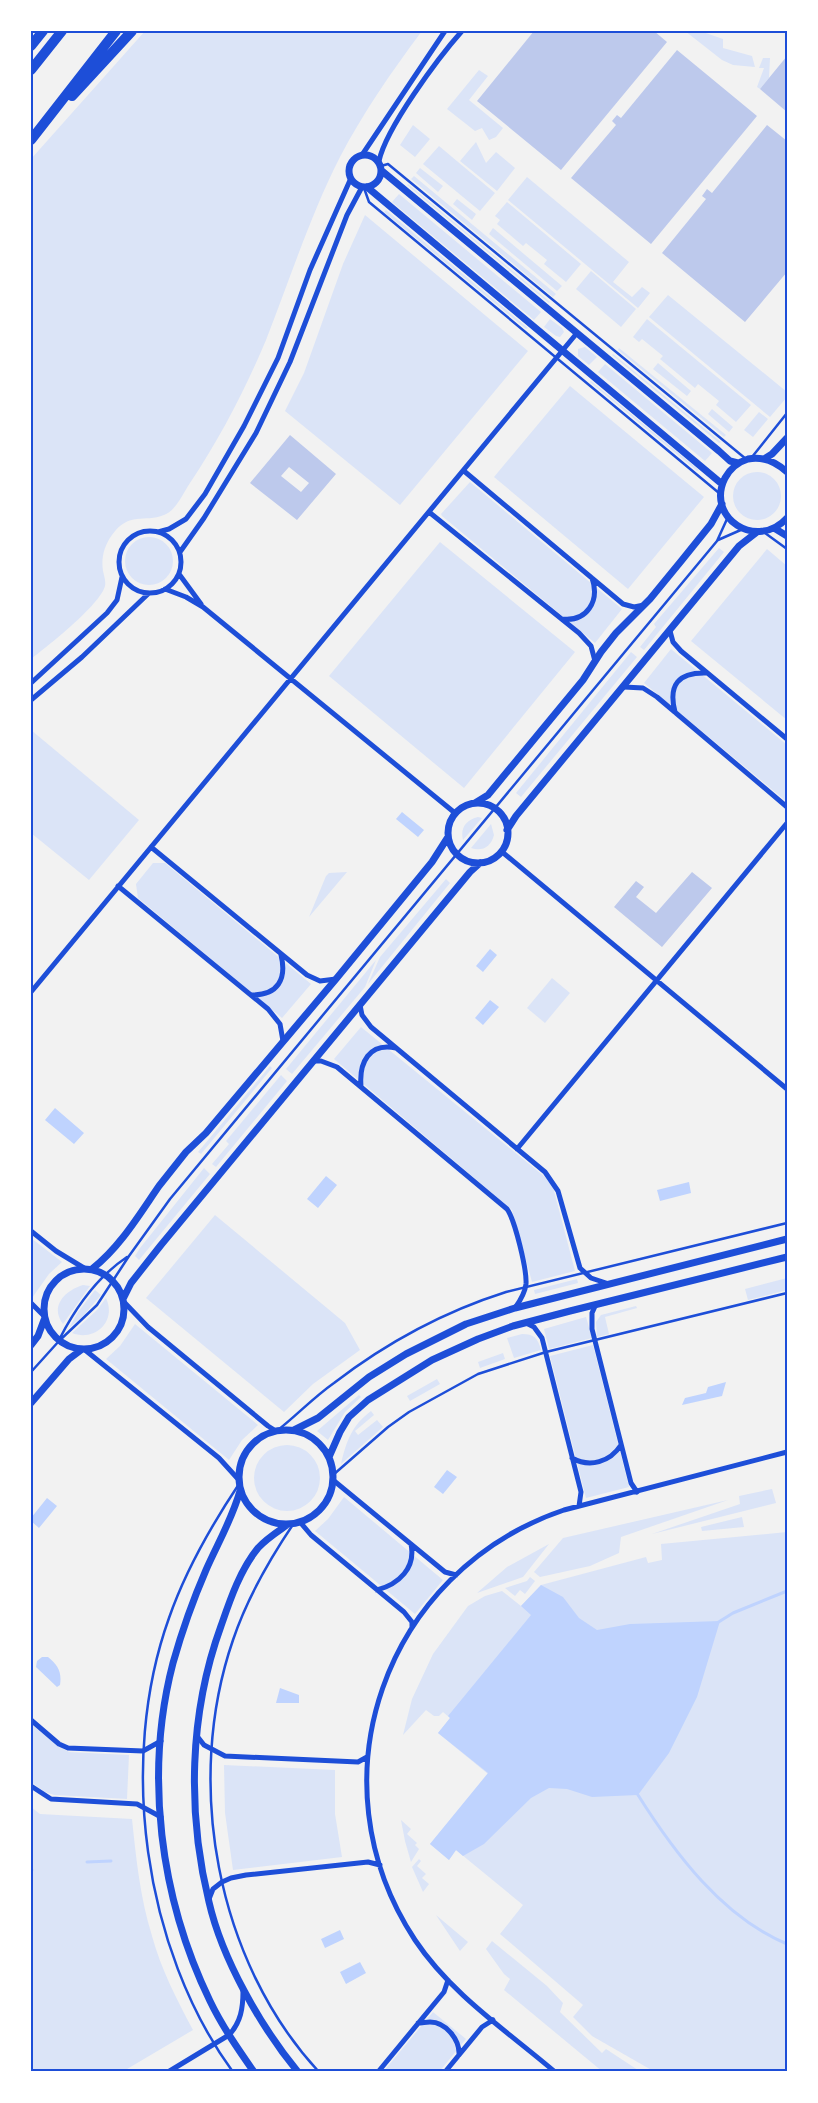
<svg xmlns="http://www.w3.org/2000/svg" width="818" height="2103" font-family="'Space Grotesk',sans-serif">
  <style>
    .green { fill: #dbe4f7 }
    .water { fill: #bfd3fe }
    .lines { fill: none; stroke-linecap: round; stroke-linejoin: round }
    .stream { stroke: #bfd3fe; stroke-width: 3 }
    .building { fill: #bdc9ec; fill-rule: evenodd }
    .service { stroke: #1d4ed8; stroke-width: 2.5 }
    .minor { stroke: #1d4ed8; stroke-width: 5 }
    .tertiary { stroke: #1d4ed8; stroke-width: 7 }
    .motorway { stroke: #1d4ed8; stroke-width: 10 }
    .neatline { fill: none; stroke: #1d4ed8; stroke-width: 2 }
  </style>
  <rect width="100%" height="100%" fill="#f2f2f2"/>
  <path class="green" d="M145 31H422C392 71 363 113 340 157 310 216 290 279 266 340 245 390 220 438 190 483 183 493 176 511 164 515 144 523 129 511 112 535 104 546 101 558 103 571 104 576 106 581 105 586 100 605 48 646 31 659V159Z
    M685 31H700L723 39V48L752 56 755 67 733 65 722 60Z
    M763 58H770L769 78 760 89 757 87 764 68H759Z
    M479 70 488 76 469 100 503 128 496 137 489 140 482 128 475 131 447 109Z
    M413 125 430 139 415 157 400 145Z
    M476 142 486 163 496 152 515 168 497 191 460 161Z
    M439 146 495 193 480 211 423 164Z
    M420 168 443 186 438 192 416 173Z
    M414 176 556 294 553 297 411 179Z
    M527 177 629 262 613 282 632 297 642 287 650 293 638 308 508 200Z
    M408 184 550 302 549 303 407 185Z
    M399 194 541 312 534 320 392 202Z
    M457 199 476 214 472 220 453 204Z
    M507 202 581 264 566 282 544 264 547 260 526 243 523 246 497 224 500 220 495 216Z
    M386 210 528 328 526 329 384 212Z
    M365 215 528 351 400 505 285 411 304 373 343 264Z
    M493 228 562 286 557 291 489 234Z
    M591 271 636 309 621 327 576 289Z
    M668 295 787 392V397L770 417 649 317Z
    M550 319 562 328 564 332 560 337 556 336 544 327Z
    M647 319 751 405 736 422 716 405 719 401 698 384 695 388 660 359 663 356 642 339 639 342 633 337Z
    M585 347 597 357 589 365 578 356V349Z
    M619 348 726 435 724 437 618 350Z
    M613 354 721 442 719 443 612 355Z
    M658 363 691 391 687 396 653 369Z
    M605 364 712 453 705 461 598 372Z
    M591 381 699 470 697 471 590 382Z
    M570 386 704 497 628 589 494 477Z
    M712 409 733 427 729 432 708 414Z
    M759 412 768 419 753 437 744 430Z
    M733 496a24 24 0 1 1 48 0a24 24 0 1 1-48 0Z
    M470 482 622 609 595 643 442 516 441 514Z
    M125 561a24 24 0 1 1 48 0a24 24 0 1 1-48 0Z
    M440 542 575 652 464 788 329 676Z
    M719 548 724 552 644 650 640 647 656 627 654 624Z
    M767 549 787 566V720L691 641Z
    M671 649 787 745V802L644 683Z
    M631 652 637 657 521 797 516 793Z
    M31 730 139 820 89 880 31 833Z
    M478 817 482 818 463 840C460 828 466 820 478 817Z
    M491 824 494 835C491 847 482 852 471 848Z
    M153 863H165L311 984 282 1018 138 898 136 884Z
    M347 872 309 917 326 876 329 873Z
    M446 879 450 883 368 984 380 957Z
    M376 960 365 987 292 1074 286 1069Z
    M552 978 570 993 545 1023 527 1008Z
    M361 1027 545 1177 553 1187 575 1271 532 1282 512 1210 334 1059Z
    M270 1066 272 1068 201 1154 198 1152Z
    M281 1075 287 1081 216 1167 212 1164 229 1144 226 1141Z
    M204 1168 210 1174 139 1260 135 1256 140 1248Z
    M215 1215 345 1323 360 1350 313 1384 284 1412 146 1298Z
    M31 1238 62 1262 49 1274 32 1298Z
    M787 1278V1290L748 1300 745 1289Z
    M577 1279 578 1283 535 1294 534 1290Z
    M83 1285 90 1286 63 1324C49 1306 66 1290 83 1285Z
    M95 1290 101 1295 84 1315 69 1328 78 1312Z
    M106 1298C117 1321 95 1342 72 1333L97 1310Z
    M636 1306 637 1308 605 1317 609 1334 597 1337 596 1322 601 1315Z
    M586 1317 592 1338 549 1349 544 1329Z
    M135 1324 258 1425 242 1440 229 1460 106 1359 120 1346Z
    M522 1334C534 1334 538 1338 541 1350L514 1358 507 1338Z
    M593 1345 629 1487 586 1498 550 1356Z
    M503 1353 505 1359 480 1368 478 1362Z
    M437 1379 440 1384 410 1401 407 1396Z
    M359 1395 361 1397 345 1412 328 1440 317 1431Z
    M371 1411 374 1415 355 1431 358 1435 377 1420 383 1427 341 1464C346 1442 352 1425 371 1411Z
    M254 1478a33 33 0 1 1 66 0a33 33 0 1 1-66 0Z
    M772 1489 776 1503 652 1534 740 1504 739 1496Z
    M344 1497 443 1580 415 1614 315 1531 328 1519Z
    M728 1500 621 1537 619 1553 590 1566 540 1577 534 1572 563 1538Z
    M742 1517 744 1527 702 1531 701 1527Z
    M787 1532V2072H655L592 2036 573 2017 583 2005 500 1934 523 1905 456 1850 449 1860 430 1844 488 1774 438 1733 450 1718 443 1712 439 1716H434L426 1710 403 1735 412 1699 433 1654 468 1606 485 1596 502 1591 521 1606 541 1585 646 1557 648 1563 662 1560 661 1544Z
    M549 1544 523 1577 477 1593 507 1567Z
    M530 1577 535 1581 525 1594 520 1590 515 1596 505 1588 527 1581Z
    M31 1724 58 1746 69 1752 129 1755 127 1799 54 1795 45 1792 31 1782Z
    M224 1765 335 1770V1814L342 1857 233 1870 225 1813Z
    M31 1807 40 1814 132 1819C136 1857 140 1898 152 1936 161 1969 177 2000 193 2030L122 2072H31Z
    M401 1820 411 1829 407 1834 417 1843 415 1845 419 1849 411 1862 405 1841Z
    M419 1859 421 1861 417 1866 426 1874 422 1878 429 1884 423 1892 412 1867Z
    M436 1915 468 1942 460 1951Z
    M492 1941 547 1986 563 2003 560 2012 602 2053 606 2049 641 2072H603L504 1990 510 1979 504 1974 486 1949Z
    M433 2012 466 2039 439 2072H383Z"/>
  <path class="water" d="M402 812 424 830 418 837 396 819Z
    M490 949 497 955 483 972 476 966Z
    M490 1000 499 1007 483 1025 475 1018Z
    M55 1108 84 1133 74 1144 45 1120Z
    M326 1176 337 1185 318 1208 307 1199Z
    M689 1182 691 1193 660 1201 657 1190Z
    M726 1382 722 1396 682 1405 685 1398 706 1393 708 1387Z
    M447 1470 457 1477 443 1494 434 1487Z
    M47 1498 57 1506 39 1528 31 1521V1518Z
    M541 1585 563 1597 579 1618 597 1630 630 1624 720 1621 697 1697 669 1753 638 1795 592 1797 567 1789 549 1788 531 1798 484 1844 463 1856 456 1850 449 1860 430 1844 488 1773 438 1733 450 1718 448 1716 531 1615 521 1606Z
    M42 1657H48C58 1665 62 1672 60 1685L57 1687 36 1667 37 1661Z
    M280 1688 299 1695V1703H276Z
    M340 1930 344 1939 325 1948 321 1939Z
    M360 1962 366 1973 346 1984 340 1972Z"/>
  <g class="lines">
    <path class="stream" d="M717 1623 733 1613 787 1591
      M638 1795C674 1852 722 1917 787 1944
      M87 1862 111 1861
      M31 1870H32"/>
  </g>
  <path class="building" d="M534 31H654L667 42 561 170 477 101Z
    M677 50 757 116 651 244 571 178 616 125 612 121 617 115 621 118Z
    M787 56V112L760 89Z
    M767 125 787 141V272L745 322 662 253 706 199 702 196 707 189 712 193Z
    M290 435 336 474 297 520 250 483ZM289 467 309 483 301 492 281 476Z
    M692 872 712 888 662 947 614 907 636 881 644 887 636 897 656 913Z"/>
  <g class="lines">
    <path class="service" d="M381 166 388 164 746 459
      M364 188 369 202 719 493
      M752 457 787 413
      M765 533 787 549
      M718 540 743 529
      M60 1338C76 1307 97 1277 127 1257
      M31 1372 59 1341 97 1305 129 1256 170 1199 717 541 727 519
      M278 1430C297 1415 314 1397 334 1383 386 1343 443 1312 506 1292L787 1223
      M333 1475 388 1427 409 1412 478 1374 546 1352 787 1293
      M294 1523C269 1560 247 1598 233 1640 184 1782 216 1961 319 2072
      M233 2072C143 1949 118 1760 169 1618 186 1569 211 1526 239 1484"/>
    <path class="minor" d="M362 155 445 31
      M379 161C386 128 438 58 462 31
      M464 471 623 604 634 607 644 605
      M429 512 579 633 591 646 595 661
      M119 562a31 31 0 1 1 62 0a31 31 0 1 1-62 0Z
      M158 532 169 529 186 519 205 494 244 426 278 358 310 270 351 178
      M180 552 204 518 256 433 290 362 347 215 362 187
      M179 574 201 604
      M165 589 186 597 203 607 455 813
      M562 619C587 622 600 601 592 578
      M670 631 673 642 681 651 787 739
      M31 683 107 613 117 600 122 577
      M624 687 643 688 657 697 787 807
      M31 700 82 657 148 594
      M675 712C668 685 678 672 707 673
      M151 847 307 975 320 981 336 979
      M501 851 787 1089
      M118 886 268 1009 280 1024 283 1041
      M31 992 577 333
      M252 995C278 995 287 979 281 955
      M360 1005 362 1015 371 1027 545 1172 558 1191 580 1268 591 1278 609 1284
      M313 1061H321L337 1067 507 1209C515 1220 527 1270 526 1284 525 1293 520 1301 515 1308
      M361 1086C359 1063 369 1042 396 1048
      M517 1149 787 823
      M31 1231 56 1251 84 1268
      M124 1302 148 1327 268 1426 276 1431
      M31 1303 43 1315
      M596 1304 592 1313V1329L631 1483 637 1492
      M526 1323 534 1327 542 1338 581 1492 579 1506
      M85 1350 219 1458 238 1479
      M572 1458C590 1468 610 1462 621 1445
      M333 1480 445 1572 456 1575
      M300 1522 311 1535 404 1612 412 1622V1627
      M377 1590C399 1584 416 1568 411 1544
      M31 1720 59 1744 68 1748 143 1751 161 1741
      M197 1736 204 1745 225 1756 358 1762 367 1757
      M31 1786 51 1799 137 1804 161 1817
      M209 1899 213 1889 222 1882 231 1878 246 1875 368 1862 380 1865
      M418 2023C422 2023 426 2022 430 2022 446 2022 460 2040 459 2055
      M168 2072 229 2035C241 2022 243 2008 243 1991
      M378 2072 444 1992 448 1980
      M445 2072 482 2027 493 2020
      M555 2072C507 2031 451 1994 415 1940 310 1781 384 1571 564 1510L787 1452"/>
    <path class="tertiary" d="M349 171a16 16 0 1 1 32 0a16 16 0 1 1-32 0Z
      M382 171 719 451 730 461 738 463
      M367 187 722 484
      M764 459 772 454 787 438
      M787 472C776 462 763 456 748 459 738 462 730 469 725 478 705 518 757 551 787 518
      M774 528 787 536
      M475 803 488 795 583 680 601 652 616 633 650 599 682 560 711 524 722 504
      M448 833a30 30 0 1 1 60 0a30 30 0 1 1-60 0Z
      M507 830 516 816 739 546 757 532
      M44 1309a40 40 0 1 1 80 0a40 40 0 1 1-80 0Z
      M92 1269C120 1247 139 1215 159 1186L186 1152 206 1133 336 979 432 862 448 837
      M123 1299 131 1283 161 1245 470 872 480 863
      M31 1345 38 1336 44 1320
      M31 1403 69 1359 81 1350
      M239 1477a47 47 0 1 1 94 0a47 47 0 1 1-94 0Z
      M294 1430 318 1418 369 1377 406 1354 466 1324 515 1308 787 1239
      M329 1457 340 1432 349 1417 368 1400 432 1360 478 1339 513 1326 570 1311 787 1257
      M240 1491C232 1519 218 1543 206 1570 193 1600 182 1631 173 1663 144 1774 160 1898 210 2001 222 2026 238 2049 254 2072
      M287 1525C277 1532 266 1539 258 1548 240 1570 230 1600 221 1626 189 1714 187 1812 209 1902 222 1959 261 2027 298 2072"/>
    <path class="motorway" d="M31 46 43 31
      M31 70 62 31
      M72 96 132 31
      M31 140 116 31"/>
  </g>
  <rect width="818" height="2103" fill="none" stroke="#ffffff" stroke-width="65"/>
  <rect x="32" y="32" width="754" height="2038" class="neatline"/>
</svg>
